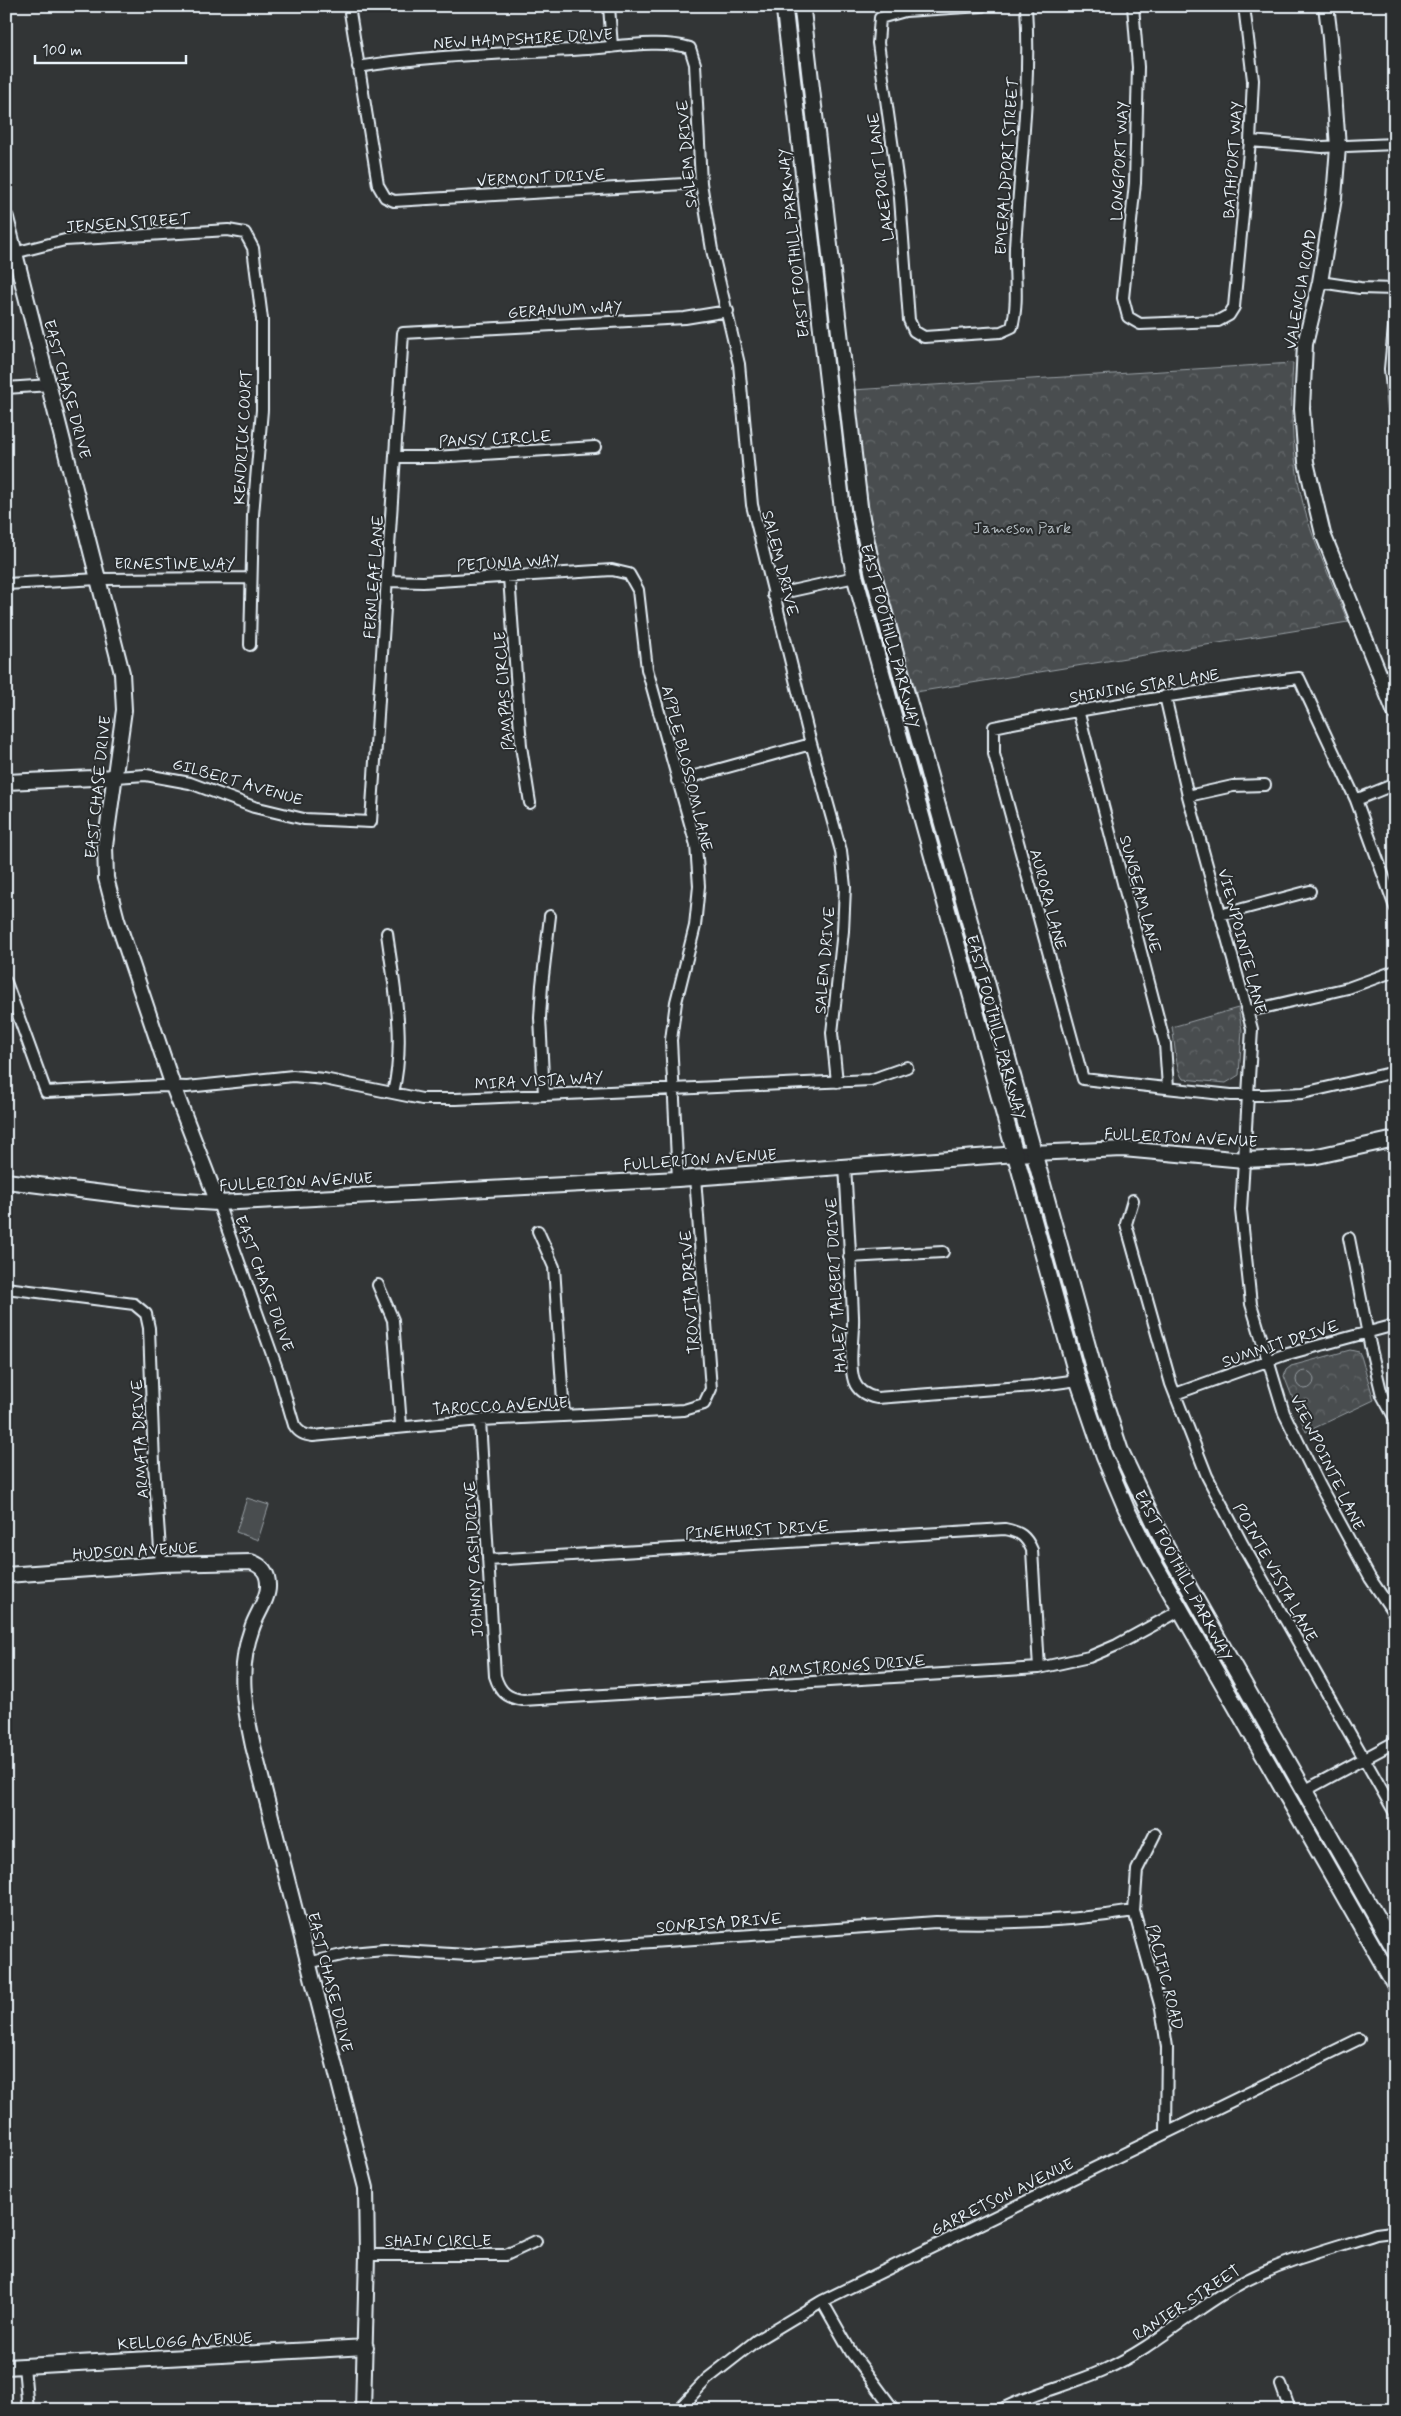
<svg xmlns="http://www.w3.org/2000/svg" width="1401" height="2416" font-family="Mynerve,sans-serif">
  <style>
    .forest { fill: url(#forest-crowns); stroke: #989fa4 }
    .pitch { fill: #494d4f; stroke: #989fa4 }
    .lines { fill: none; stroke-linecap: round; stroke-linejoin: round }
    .street-casing { stroke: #e8f1f8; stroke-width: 14 }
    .secondary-casing { stroke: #e8f1f8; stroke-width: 18 }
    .primary-casing { stroke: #e8f1f8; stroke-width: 19 }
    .street { stroke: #2a2d2e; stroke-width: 10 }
    .secondary { stroke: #2a2d2e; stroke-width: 14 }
    .primary { stroke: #2a2d2e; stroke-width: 15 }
    .labels { text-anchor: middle; stroke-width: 4; stroke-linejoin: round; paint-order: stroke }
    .street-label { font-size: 16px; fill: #e8f1f8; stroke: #2a2d2e }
    .park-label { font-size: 16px; fill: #b0b8bd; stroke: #2a2d2e }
  </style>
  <defs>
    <pattern id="forest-crowns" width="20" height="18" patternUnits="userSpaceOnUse" patternTransform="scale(1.25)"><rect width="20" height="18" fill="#494d4f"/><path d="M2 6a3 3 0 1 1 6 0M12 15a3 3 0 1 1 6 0" fill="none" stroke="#636769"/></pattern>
  </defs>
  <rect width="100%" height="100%" fill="#323536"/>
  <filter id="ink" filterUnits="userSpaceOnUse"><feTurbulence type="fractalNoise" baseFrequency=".02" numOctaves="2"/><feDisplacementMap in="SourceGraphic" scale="10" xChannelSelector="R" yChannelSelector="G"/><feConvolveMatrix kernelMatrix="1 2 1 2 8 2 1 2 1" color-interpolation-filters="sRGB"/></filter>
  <g filter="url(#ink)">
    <path class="forest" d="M1293 363C1290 403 1292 446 1299 485 1307 531 1331 579 1348 622L916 692 874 543 852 390Z
      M1238 1008 1242 1030 1239 1075 1226 1083 1183 1079C1175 1069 1175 1041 1172 1027Z
      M1350 1350 1359 1352 1361 1356 1374 1400 1306 1432 1284 1376 1286 1370 1291 1366Z"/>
    <path class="pitch" d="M1296 1380a9 9 0 1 1 18 0a9 9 0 1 1-18 0Z
      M247 1498 269 1505 258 1540 236 1532Z"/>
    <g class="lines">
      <defs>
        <path id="street" d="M349 6 378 185 385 197 394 201 701 183
          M609 6 612 47
          M982 6 905 11 880 18 878 43 900 198 909 320 914 331 924 337 1001 332 1012 327C1019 302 1014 273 1015 247 1020 167 1031 86 1026 6
          M1133 6 1138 67 1135 183 1123 298 1128 317 1140 324 1218 321 1229 315 1234 307 1250 141 1253 80 1244 6
          M358 67C433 54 511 54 587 49 617 47 661 39 690 48L695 64 701 183 712 250 739 364 752 505 809 736 841 851 845 887 843 931 832 1033 837 1082
          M1250 141 1322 147 1395 144
          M14 253 65 240 228 230 245 233 253 248 262 319V410L253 515 250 645
          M1320 282 1360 288 1395 289
          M1395 317 1390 369 1395 419
          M6 388 50 385
          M396 457H434L595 447
          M509 577 521 746 530 803
          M387 581 423 582 612 570 629 574 638 590 647 669 696 845 699 886 695 926 676 1002 671 1040 678 1179
          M6 584 99 579 251 578
          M773 595 855 577
          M1165 696 1188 796 1252 1029 1241 1210 1251 1304 1284 1413 1320 1486 1370 1578 1395 1615
          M1078 710 1165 1044 1168 1087
          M115 777 146 775 190 783 254 807 304 819 371 822 403 333 685 318 728 311
          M677 781 811 744
          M1188 796 1233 786 1265 785
          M1356 800 1395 784
          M1395 907 1356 800 1299 678C1197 691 1095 706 994 727V754L1083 1079 1231 1095H1264L1303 1093 1395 1072
          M1220 915 1310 891
          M387 933C394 987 406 1039 393 1093
          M6 982 46 1092 162 1086 187 1087 293 1076 324 1079 422 1099H456L870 1080 907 1067
          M1249 1011 1348 988 1395 971
          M544 1095 540 1018 542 985 550 916
          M845 1166C848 1216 851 1266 853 1316 854 1336 848 1361 854 1381 858 1392 867 1396 877 1398L1034 1386 1078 1380
          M1133 1200 1126 1224 1171 1384 1207 1476 1243 1545 1395 1813
          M218 1203 279 1374 294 1425C299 1433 304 1435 313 1436L480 1420 684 1410 704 1404 711 1389 695 1177
          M538 1231 554 1267 564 1416
          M1349 1238 1370 1345 1382 1395 1395 1419
          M849 1257 943 1252
          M378 1285 393 1320 401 1426
          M6 1288 134 1304 146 1314 149 1328 154 1464 161 1564
          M1175 1394 1284 1355 1395 1325
          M480 1420 495 1676C500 1692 507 1698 523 1700L1039 1668 1089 1657 1117 1645 1181 1610
          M488 1560 1005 1529C1020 1532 1026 1536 1032 1550L1039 1668
          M1304 1791 1395 1742
          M1155 1834 1137 1870 1134 1911 1161 2008 1167 2047 1166 2132
          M307 1963 351 1953 384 1950 468 1955 936 1922C1003 1924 1068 1922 1134 1911
          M367 2255H506L536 2241
          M822 2301 851 2352 894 2410
          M24 2366 28 2410
          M1281 2385 1290 2410
          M678 2410 707 2379 757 2340 822 2301 1359 2039
          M1000 2410C1034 2392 1072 2385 1106 2369 1157 2346 1198 2305 1247 2280 1288 2259 1333 2248 1376 2234L1392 2232 1395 2235"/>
        <path id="secondary" d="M1326 6 1330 38 1338 147 1334 198 1320 282 1305 344 1302 409 1306 462 1323 534 1395 713
          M6 218 122 673 124 710 105 846 106 878 117 920 173 1086 218 1203
          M6 782 115 777
          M6 1181 152 1199 218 1203 678 1179 1032 1153 1123 1149 1244 1160 1313 1157 1395 1139
          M6 1575 161 1564 251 1562C263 1566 268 1573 268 1585 269 1598 256 1615 252 1628 237 1670 244 1704 253 1746L366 2188 367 2255 363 2410
          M6 2367 366 2347"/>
        <path id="primary" d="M784 6 843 514 855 577 1078 1380 1104 1456 1126 1508 1151 1558 1395 1985
          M802 6 860 511 873 573 1096 1377 1120 1450 1167 1549 1395 1950"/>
      </defs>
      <use href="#street" class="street-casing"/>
      <use href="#secondary" class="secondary-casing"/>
      <use href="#primary" class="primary-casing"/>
      <use href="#street" class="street"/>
      <use href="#secondary" class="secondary"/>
      <use href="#primary" class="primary"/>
    </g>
  </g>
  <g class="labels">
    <g class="street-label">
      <text transform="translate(523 38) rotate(-3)" y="6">NEW HAMPSHIRE DRIVE</text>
      <text transform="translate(686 154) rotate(-95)" y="6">SALEM DRIVE</text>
      <text transform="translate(1232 160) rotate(-86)" y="6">BATHPORT WAY</text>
      <text transform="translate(1119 161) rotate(-87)" y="6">LONGPORT WAY</text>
      <text transform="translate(1006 166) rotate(-86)" y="6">EMERALDPORT STREET</text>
      <text transform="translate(541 177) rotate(-3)" y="6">VERMONT DRIVE</text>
      <text transform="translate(880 177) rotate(-97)" y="6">LAKEPORT LANE</text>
      <text transform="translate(128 222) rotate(-4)" y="6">JENSEN STREET</text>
      <text transform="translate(793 243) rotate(-96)" y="6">EAST FOOTHILL PARKWAY</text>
      <text transform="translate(1300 289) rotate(-80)" y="6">VALENCIA ROAD</text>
      <text transform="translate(565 309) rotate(-3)" y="6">GERANIUM WAY</text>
      <text transform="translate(68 389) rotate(75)" y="6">EAST CHASE DRIVE</text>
      <text transform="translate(242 437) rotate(-87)" y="6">KENDRICK COURT</text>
      <text transform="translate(495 438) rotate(-3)" y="6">PANSY CIRCLE</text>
      <text transform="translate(508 562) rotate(-3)" y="6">PETUNIA WAY</text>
      <text x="175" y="569">ERNESTINE WAY</text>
      <text transform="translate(781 563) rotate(76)" y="6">SALEM DRIVE</text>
      <text transform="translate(373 577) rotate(-86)" y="6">FERNLEAF LANE</text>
      <text transform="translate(891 636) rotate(75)" y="6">EAST FOOTHILL PARKWAY</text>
      <text transform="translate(1144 685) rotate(-9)" y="6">SHINING STAR LANE</text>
      <text transform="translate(503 691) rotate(-94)" y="6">PAMPAS CIRCLE</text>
      <text transform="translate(688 768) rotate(76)" y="6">APPLE BLOSSOM LANE</text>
      <text transform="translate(238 781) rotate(16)" y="6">GILBERT AVENUE</text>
      <text transform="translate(97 787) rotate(-84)" y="6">EAST CHASE DRIVE</text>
      <text transform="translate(1141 894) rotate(75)" y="6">SUNBEAM LANE</text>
      <text transform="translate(1049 899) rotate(75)" y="6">AURORA LANE</text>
      <text transform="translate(1243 941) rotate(75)" y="6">VIEWPOINTE LANE</text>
      <text transform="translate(824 960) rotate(-85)" y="6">SALEM DRIVE</text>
      <text transform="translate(997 1027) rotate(75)" y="6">EAST FOOTHILL PARKWAY</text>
      <text transform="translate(539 1080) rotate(-3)" y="6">MIRA VISTA WAY</text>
      <text transform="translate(1181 1137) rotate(3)" y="6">FULLERTON AVENUE</text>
      <text transform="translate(700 1159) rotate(-4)" y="6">FULLERTON AVENUE</text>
      <text transform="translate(296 1181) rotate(-3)" y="6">FULLERTON AVENUE</text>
      <text transform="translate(265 1283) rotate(70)" y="6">EAST CHASE DRIVE</text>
      <text transform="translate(835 1285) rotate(-93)" y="6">HALEY TALBERT DRIVE</text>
      <text transform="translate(689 1292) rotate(-94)" y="6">TROVITA DRIVE</text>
      <text transform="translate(1280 1343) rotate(-18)" y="6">SUMMIT DRIVE</text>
      <text transform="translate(500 1405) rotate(-3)" y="6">TAROCCO AVENUE</text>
      <text transform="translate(139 1439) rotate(-93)" y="6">ARMATA DRIVE</text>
      <text transform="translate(1328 1462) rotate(64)" y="6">VIEWPOINTE LANE</text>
      <text transform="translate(757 1529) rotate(-3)" y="6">PINEHURST DRIVE</text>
      <text transform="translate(135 1550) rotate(-3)" y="6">HUDSON AVENUE</text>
      <text transform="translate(473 1559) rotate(-93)" y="6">JOHNNY CASH DRIVE</text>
      <text transform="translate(1276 1572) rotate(61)" y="6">POINTE VISTA LANE</text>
      <text transform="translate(1184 1575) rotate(62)" y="6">EAST FOOTHILL PARKWAY</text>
      <text transform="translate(847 1665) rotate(-4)" y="6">ARMSTRONGS DRIVE</text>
      <text transform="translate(719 1922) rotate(-4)" y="6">SONRISA DRIVE</text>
      <text transform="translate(1166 1977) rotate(76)" y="6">PACIFIC ROAD</text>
      <text transform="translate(331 1982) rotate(76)" y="6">EAST CHASE DRIVE</text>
      <text transform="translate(1002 2196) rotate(-26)" y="6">GARRETSON AVENUE</text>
      <text x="438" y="2246">SHAIN CIRCLE</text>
      <text transform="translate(1186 2302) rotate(-33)" y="6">RANIER STREET</text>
      <text transform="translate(185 2340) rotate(-3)" y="6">KELLOGG AVENUE</text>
    </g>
    <g class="park-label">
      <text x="1022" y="533">Jameson Park</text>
    </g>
  </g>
  <rect width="1401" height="2416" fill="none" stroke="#2a2d2e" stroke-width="25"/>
  <rect x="12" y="12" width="1376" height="2391" fill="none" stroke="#e8f1f8" stroke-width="2" filter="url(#ink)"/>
  <path d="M35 55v8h151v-8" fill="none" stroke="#e8f1f8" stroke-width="2.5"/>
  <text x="42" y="55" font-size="15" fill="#e8f1f8" stroke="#2a2d2e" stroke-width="4" paint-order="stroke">100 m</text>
</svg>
